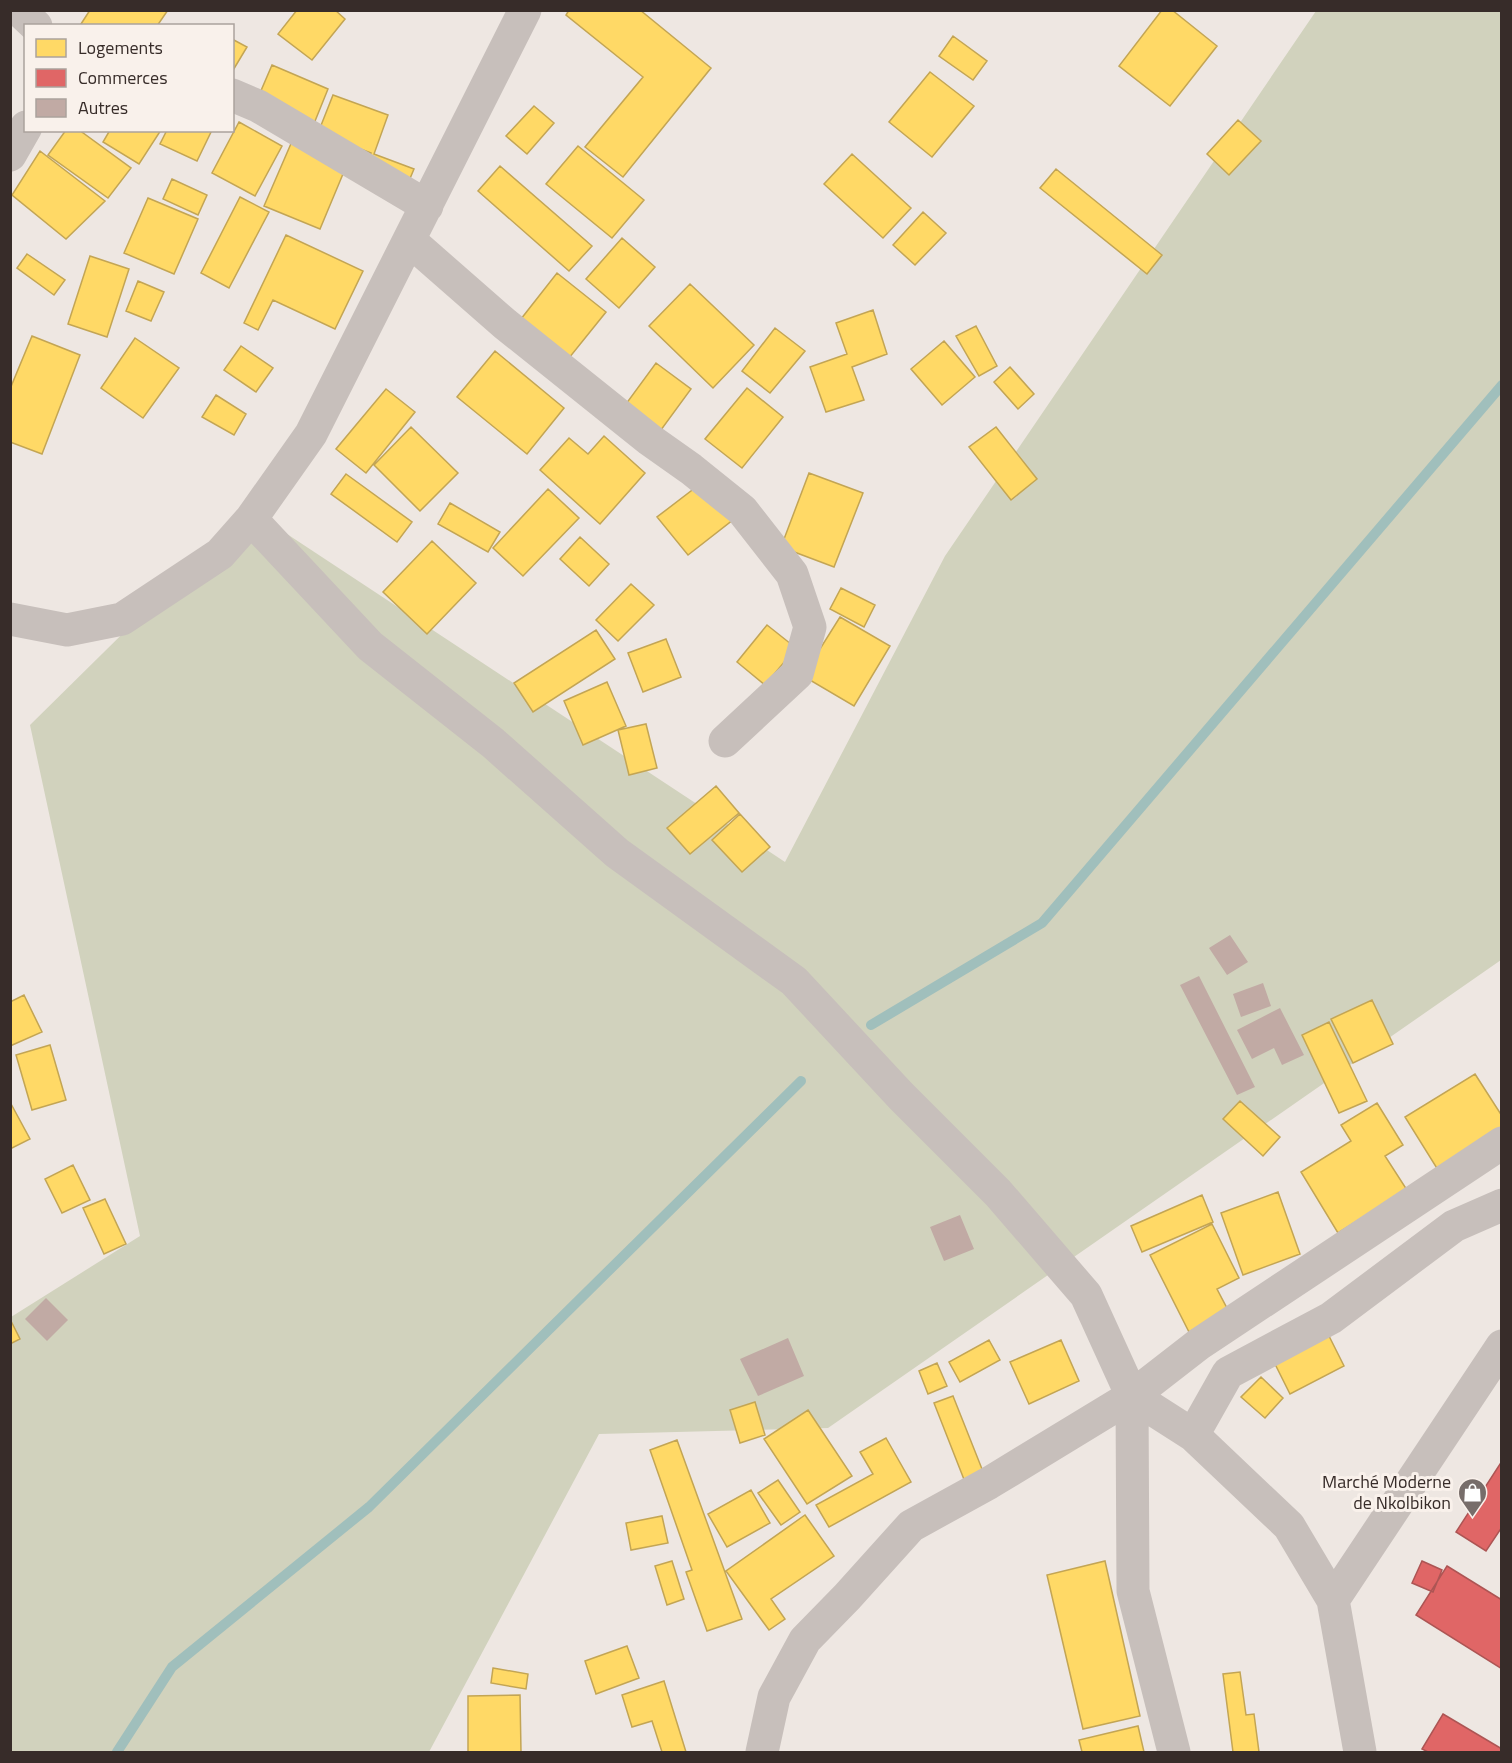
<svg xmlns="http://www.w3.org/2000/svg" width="1512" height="1763" font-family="'Titillium Web',sans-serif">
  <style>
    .green { fill: #d1d2bd }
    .homes { fill: #ffd966; stroke: #c3a554; stroke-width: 1.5 }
    .shops { fill: #e06666; stroke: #ad5554; stroke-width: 1.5 }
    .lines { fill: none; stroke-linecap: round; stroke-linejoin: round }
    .stream { stroke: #a0bfbc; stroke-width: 10 }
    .building { fill: #c1aaa4 }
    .minor { stroke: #c7bfbb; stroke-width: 33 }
    .labels { text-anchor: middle; stroke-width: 6; stroke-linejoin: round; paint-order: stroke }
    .poi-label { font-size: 18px; fill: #372c29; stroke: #f9f1eb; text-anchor: end }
  </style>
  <rect width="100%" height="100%" fill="#eee7e2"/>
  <path class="green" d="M1316 11H1501V960L828 1428 599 1434 429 1752H11V1317L140 1236 30 725 249 509 785 862 945 556Z"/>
  <path class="homes" d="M90 10H168L157 26H83L81 24Z
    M297 10H335L345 19 312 60 278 34Z
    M569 10H640L711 68 623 177 585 147 643 77 566 15Z
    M1162 10H1172L1217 46 1170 106 1119 66Z
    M953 36 987 61 973 80 939 56Z
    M232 39 247 47 232 72Z
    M272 65 328 89 311 131 254 107Z
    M930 72 974 106 932 157 889 122Z
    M333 95 388 115 374 154 414 169 406 188 365 172 371 153 318 133Z
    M534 106 554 123 527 154 506 136Z
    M1238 120 1261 141 1229 175 1207 154Z
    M239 122 282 146 255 196 212 173Z
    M66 130H79L131 168 108 198 48 155Z
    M110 130H161L139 164 103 142Z
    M167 130H212L197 161 160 144Z
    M293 139 348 162 320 229 264 206Z
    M578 146 644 200 612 238 546 184Z
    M40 151 105 201 66 239 12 195Z
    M852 154 911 208 883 238 824 184Z
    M500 166 592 246 569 271 478 191Z
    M1056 169 1162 255 1147 274 1040 188Z
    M172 179 207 195 198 215 163 199Z
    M240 197 269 212 229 288 201 273Z
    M148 198 198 219 174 274 124 253Z
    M923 212 946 233 915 265 893 245Z
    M286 235 363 271 335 329 273 300 258 330 244 323Z
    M622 238 655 267 619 308 586 279Z
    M27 254 65 280 54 295 17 268Z
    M90 256 129 269 107 337 68 324Z
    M557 273 606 312 569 358 521 319Z
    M138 281 164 292 151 321 126 311Z
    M690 284 754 345 713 388 649 326Z
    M873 310 887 354 852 367 864 400 826 412 810 367 847 354 836 323Z
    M976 326 997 366 979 376 956 336Z
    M775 328 805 351 770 393 742 371Z
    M32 336 80 355 42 454 10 442V389Z
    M135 338 179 368 143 418 101 388Z
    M944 341 975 377 942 405 911 369Z
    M241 346 273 368 256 392 224 370Z
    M495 351 564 408 527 454 457 397Z
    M656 363 691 389 658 434 623 408Z
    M1010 367 1034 394 1018 409 994 382Z
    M747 388 783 417 742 468 705 439Z
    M386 389 415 412 366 473 336 449Z
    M216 395 246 414 234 435 202 417Z
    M411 427 458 473 420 511 374 465Z
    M996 427 1037 479 1011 500 969 447Z
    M604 436 645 473 600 524 540 470 569 438 588 454Z
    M809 473 863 493 834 567 781 547Z
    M346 474 412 522 397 542 331 494Z
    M704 481 734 519 688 555 657 517Z
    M548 489 579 518 523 576 493 548Z
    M450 503 500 532 488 552 438 524Z
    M580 537 609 564 589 586 560 559Z
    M432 541 476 583 427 634 383 592Z
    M631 584 654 605 618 641 596 620Z
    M841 588 875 605 864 627 830 609Z
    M840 617 890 646 854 706 803 676Z
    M767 625 796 648 765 685 737 662Z
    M596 630 615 659 533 712 514 683Z
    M666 639 681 677 643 692 628 653Z
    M607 682 626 726 583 745 564 701Z
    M646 724 657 768 629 775 618 730Z
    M716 786 739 813 690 854 667 828Z
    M740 814 770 847 742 872 712 840Z
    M24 995 42 1032 10 1046V1002Z
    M1372 1000 1393 1044 1353 1063 1331 1019Z
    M1329 1022 1367 1101 1339 1113 1302 1035Z
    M50 1045 66 1100 32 1110 16 1055Z
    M1475 1074 1502 1116V1130L1438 1170 1405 1117Z
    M1240 1101 1280 1137 1263 1156 1223 1119Z
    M10 1102 30 1139 10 1149Z
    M1377 1103 1403 1145 1385 1156 1407 1190 1338 1233 1301 1172 1351 1141 1341 1125Z
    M73 1165 90 1200 62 1213 45 1179Z
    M1278 1192 1300 1254 1243 1275 1221 1213Z
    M1202 1195 1213 1222 1142 1252 1131 1226Z
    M105 1199 126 1244 104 1254 83 1208Z
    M1212 1224 1239 1278 1217 1289 1229 1312 1189 1332 1150 1255Z
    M10 1319 20 1339 10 1344Z
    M1325 1328 1344 1366 1290 1394 1271 1356Z
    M989 1340 1000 1360 960 1382 949 1362Z
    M1061 1340 1079 1381 1029 1404 1010 1362Z
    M937 1363 947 1386 928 1394 919 1371Z
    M1261 1377 1283 1398 1265 1418 1241 1397Z
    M953 1396 984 1474 965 1482 934 1403Z
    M755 1402 765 1435 740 1443 730 1410Z
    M808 1410 852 1476 807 1504 764 1439Z
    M886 1438 911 1482 829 1527 816 1505 873 1474 860 1452Z
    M677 1440 742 1619 707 1631 686 1572 692 1570 650 1450Z
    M778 1480 800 1512 781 1525 758 1493Z
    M751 1490 770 1523 727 1547 708 1514Z
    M805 1515 834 1556 771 1599 785 1619 769 1630 726 1571Z
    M662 1516 668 1543 631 1550 626 1523Z
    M672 1561 684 1599 667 1605 655 1566Z
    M1105 1561 1140 1716 1083 1729 1047 1575Z
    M627 1646 639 1678 596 1694 585 1661Z
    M493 1668 528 1674 526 1689 491 1683Z
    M1240 1672 1246 1715 1254 1714 1259 1752H1233L1223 1674Z
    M664 1681 686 1752H662L652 1721 632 1727 622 1695Z
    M520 1695 521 1752H468V1696Z
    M1138 1726 1144 1752H1082L1079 1740Z"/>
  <path class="shops" d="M1502 1461V1527L1486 1551 1456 1532Z
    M1422 1561 1442 1570 1433 1592 1412 1583Z
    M1447 1566 1502 1600V1669L1416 1615Z
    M1443 1714 1502 1749V1752H1428L1422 1749Z"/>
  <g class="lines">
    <path class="stream" d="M871 1025 1042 923 1502 385
      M117 1752 172 1667 369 1507 801 1081"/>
  </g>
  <path class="building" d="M1230 935 1248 962 1227 975 1209 948Z
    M1199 976 1255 1087 1237 1095 1180 985Z
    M1263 983 1271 1006 1241 1017 1233 994Z
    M1280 1008 1304 1055 1282 1065 1274 1048 1252 1059 1237 1030Z
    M960 1215 974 1249 944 1261 930 1227Z
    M46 1298 68 1320 47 1341 25 1319Z
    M788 1338 804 1376 758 1396 740 1359Z"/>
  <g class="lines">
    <path class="minor" d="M19 10 36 26
      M232 95 258 106 427 206
      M10 155 26 127
      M409 240 505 324 650 440 691 469 742 510 792 574 810 627 797 674 725 741
      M251 519 370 646 493 743 617 853 794 981 901 1096 998 1193 1086 1295 1132 1396 1133 1591 1174 1752
      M10 619 67 630 122 619 220 554 251 519 311 434 525 10
      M1132 1396 1193 1435 1289 1526 1333 1600 1360 1752
      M1193 1435 1228 1373 1331 1318 1454 1226 1502 1205
      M1333 1600 1502 1346
      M762 1752 774 1697 805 1640 847 1597 911 1526 989 1483 1132 1396 1199 1344 1502 1143"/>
  </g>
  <defs>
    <symbol id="shop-pin" viewBox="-11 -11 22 30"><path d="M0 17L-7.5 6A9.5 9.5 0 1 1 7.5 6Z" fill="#776d6a" stroke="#f9f1eb"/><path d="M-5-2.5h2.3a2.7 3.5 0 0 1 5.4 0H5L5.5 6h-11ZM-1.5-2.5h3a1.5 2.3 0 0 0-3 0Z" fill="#fff"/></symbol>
  </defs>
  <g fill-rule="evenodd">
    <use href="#shop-pin" x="1456" y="1476" width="33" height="45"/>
  </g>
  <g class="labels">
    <g class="poi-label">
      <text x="1451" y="1488">Marché Moderne<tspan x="1451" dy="21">de Nkolbikon</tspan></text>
    </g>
  </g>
  <rect width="1512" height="1763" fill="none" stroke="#372c29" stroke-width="24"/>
  <rect x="24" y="24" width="210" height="108" fill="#f9f1eb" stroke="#aba29d" stroke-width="1.5"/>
  <rect x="36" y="39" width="30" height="18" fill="#ffd966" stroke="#aba29d" stroke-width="1.5"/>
  <text x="78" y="54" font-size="18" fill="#372c29">Logements</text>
  <rect x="36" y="69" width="30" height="18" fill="#e06666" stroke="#aba29d" stroke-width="1.5"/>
  <text x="78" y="84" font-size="18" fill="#372c29">Commerces</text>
  <rect x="36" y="99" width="30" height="18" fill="#c1aaa4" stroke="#aba29d" stroke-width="1.5"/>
  <text x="78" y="114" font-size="18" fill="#372c29">Autres</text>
</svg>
